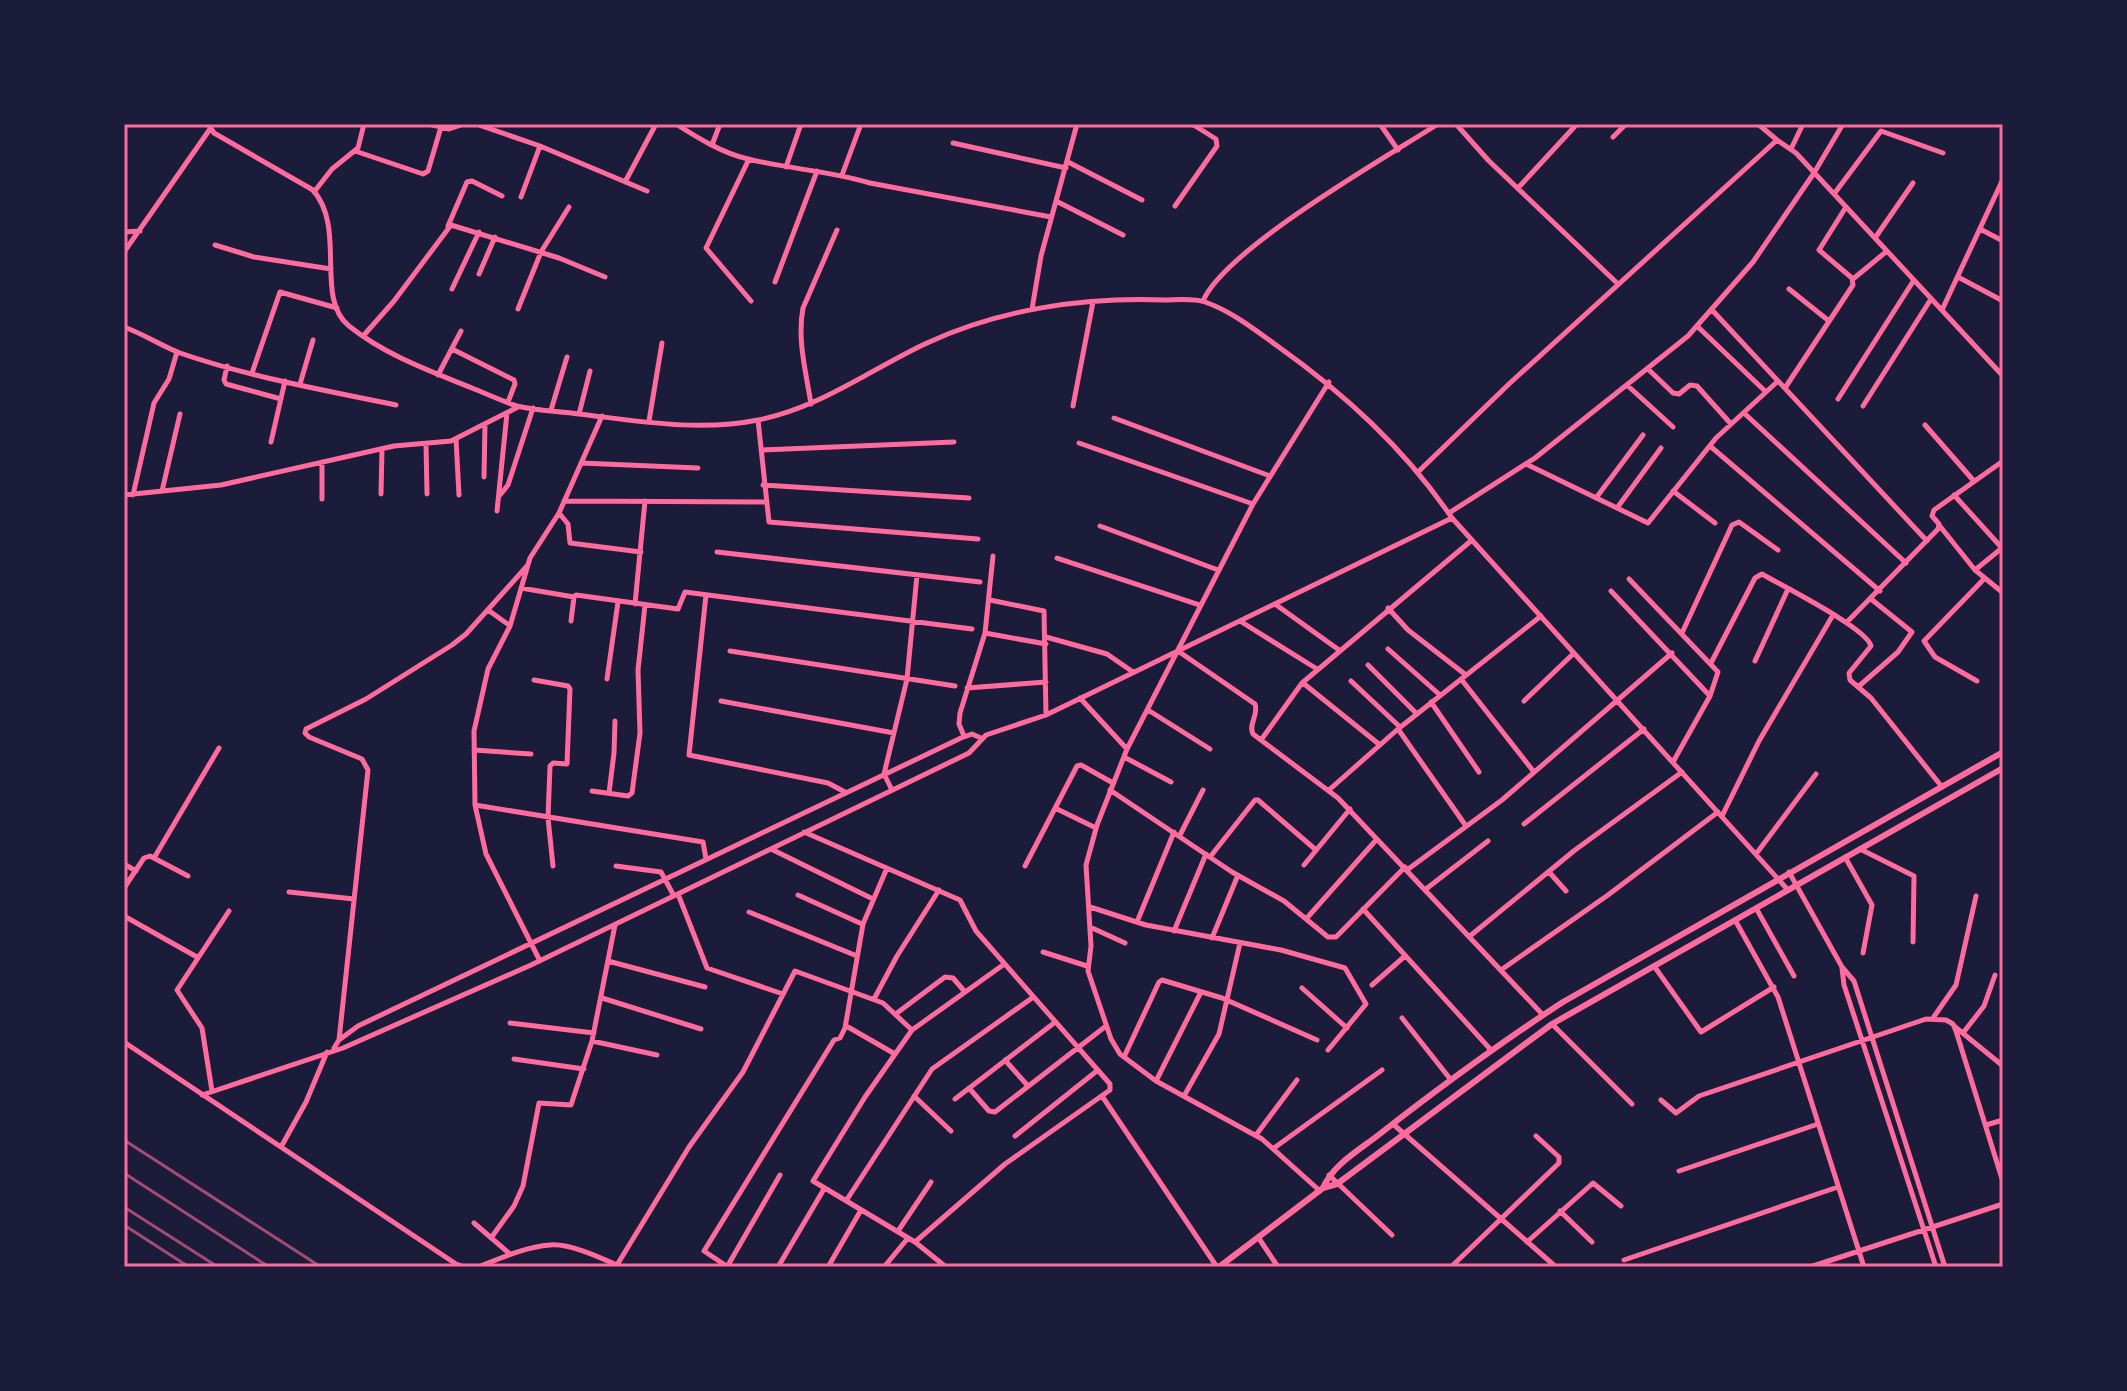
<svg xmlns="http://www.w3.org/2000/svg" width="2127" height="1391" font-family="'Asap Condensed',sans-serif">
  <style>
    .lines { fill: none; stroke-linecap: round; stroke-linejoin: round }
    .minor { stroke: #ff6b9d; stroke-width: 5 }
    .tertiary { stroke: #ff6b9d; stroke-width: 6 }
    .rail { stroke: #a44b75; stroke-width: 3 }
    .neatline { fill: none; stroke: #ff6b9d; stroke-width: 3 }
  </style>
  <rect width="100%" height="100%" fill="#1b1b3a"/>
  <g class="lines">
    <path class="minor" d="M208 124 214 133 313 190C347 229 314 298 349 326 385 355 430 371 472 388 487 394 502 401 517 406 537 411 559 411 579 414 638 421 699 432 758 420 820 408 871 369 927 343 1000 309 1084 297 1164 300 1176 300 1193 298 1205 302 1231 311 1254 329 1276 345 1345 394 1404 448 1452 518L1788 890
      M429 124 449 129 464 124
      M476 124 540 146 647 191
      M676 124C698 138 722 153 748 159 789 169 830 171 870 183L1051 217
      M1380 124 1398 150
      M1456 124 1488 160 1618 284
      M1758 124 1777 140
      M1613 137 1626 124
      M953 143 1066 168
      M712 145 720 124
      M1791 149 1803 124
      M355 151 423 174 428 171 441 127
      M749 159 706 248 751 301
      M1068 162 1142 200
      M786 167 801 124
      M842 175 861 124
      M625 182 656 124
      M1518 188 1577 124
      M314 192 332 169 358 148 364 124
      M1834 194 1881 131 1943 153
      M521 197 540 146
      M1056 201 1123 235
      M1175 206 1217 146 1216 139 1192 124
      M448 226 467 182 472 181 502 196
      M1980 229 2003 241
      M124 232 140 231
      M1875 238 1913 183
      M215 245 254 257 331 269
      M124 252 210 129
      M479 274 495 237
      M1958 277 2003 301
      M1853 279 1887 251
      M775 282 817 171
      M452 289 479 232
      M1789 289 1829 321
      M1203 301C1225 249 1385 158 1438 124
      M518 309 541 252 569 207
      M1032 309 1041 256 1077 124
      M1712 310 1927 541
      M1942 310 2003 179
      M1697 326 1766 392
      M124 327C144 334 161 346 180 353 249 377 324 390 396 405
      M364 335 394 301 451 225 559 258 605 277
      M452 349 514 380 515 384 508 402
      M227 366 224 380 226 384 281 399
      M1648 369 1673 393 1679 394 1690 385 1697 386 1731 424
      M252 373 280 292 337 308
      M438 375 461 331
      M300 384 313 340
      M1627 385 1673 427
      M1785 388 1853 285 1852 278 1819 250 1846 207
      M1838 399 1914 280
      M811 404C806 372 797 340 803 308L837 230
      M1073 406 1093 302
      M1863 406 1931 299
      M551 410 567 357
      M1744 413 1906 563
      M579 414 590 371
      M1114 418 1270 476
      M758 420 769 522 978 539
      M649 421 662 343
      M1925 425 1973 480
      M456 439 459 495
      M271 442 285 381
      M1079 443 1253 504
      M426 444 427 494
      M1710 446 1880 591
      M761 450 954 442
      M322 462V499
      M581 463 698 468
      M1526 464 1648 523 1716 438 1778 381
      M1419 471 1510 383 1777 140 1796 153 2003 376
      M484 477 485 424
      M763 485 969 498
      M162 491 180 414
      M1673 491 1715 523
      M381 494 382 449
      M124 495 221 485 394 446 451 441 518 407
      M133 495 154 403 169 379 177 352
      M500 495 508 485 533 408
      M1954 495 2002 548
      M1596 498 1643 435
      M564 501 765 502
      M1617 508 1661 448
      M497 511 507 413
      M559 513 568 524 570 543 641 552
      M1449 513 1535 458 1688 336 1753 262 1814 173 1843 124
      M1939 525 1975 570 2002 592
      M1100 526 1218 570
      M717 552 980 582
      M1057 558 1200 605
      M1975 570 2002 548
      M1629 579 1718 672 1710 696 1673 762
      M521 588 574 597
      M1611 591 1710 696
      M706 595 689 755 828 783 845 792
      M990 600 1044 611 1046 715
      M635 604 645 501
      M1275 604 1339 650
      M1388 608 1408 630 1466 675
      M488 610 509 625
      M571 621 574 597 576 595 678 609 685 592 972 629
      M1240 621 1317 669
      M1847 622 1938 529 1939 524 1932 516 1934 510 2003 461
      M985 633 1046 644
      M1682 633 1732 525 1739 522 1778 550
      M1046 637 1107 654 1133 672
      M1388 649 1440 695
      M730 651 955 686
      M1178 651 1255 704C1259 715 1248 724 1253 734L1338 798 1543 1015
      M1755 661 1788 589
      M1711 663 1755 578 1762 574C1782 586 1867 628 1871 646L1849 673 1850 680 1871 698 1942 787
      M1368 665 1417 714
      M607 679 618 602
      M1461 679 1534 772
      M534 680 568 686 570 689 567 764 553 763 550 766 548 818 553 866
      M1351 681 1400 727
      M1977 681 1935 657 1924 641 1984 579
      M1303 683 1380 745
      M1858 687 1898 652 1912 632 1871 599
      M967 688 1046 682
      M1080 698 1127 749
      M721 701 894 733
      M1524 701 1574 653
      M1431 702 1479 772
      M1148 710 1210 749
      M1398 729 1466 826
      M964 736 959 724 960 713 985 633 993 556
      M1261 740 1302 683 1472 540
      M474 750 531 754
      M1124 757 1171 782
      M892 790 884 774 907 679 917 575
      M1110 790 1232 872 1284 901 1328 937H1336L1405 867
      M1329 790 1398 729 1541 616
      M592 791 628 796 632 793 640 733 638 670 645 605
      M609 793 614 753 615 721
      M475 805 703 842 706 859
      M1055 808 1096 828
      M1722 816 1759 741 1833 615
      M1524 824 1644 729
      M804 832 960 900 976 931 1110 1084V1090L1005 1164 915 1242
      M1180 835 1203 790
      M771 849 873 899
      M1860 849 1914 876 1913 942
      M1756 854 1816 774
      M1210 857 1255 800H1258L1316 850
      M1845 857 1872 905 1863 953
      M154 858 219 748
      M124 864 136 871
      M1304 865 1350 809
      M616 866 661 872 674 896
      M1025 866 1077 766 1081 765 1113 783
      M1407 870 1502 800 1672 653
      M1549 872 1566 891
      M1789 872 1842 967 1854 981 1945 1267
      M124 888 144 858 150 856 188 876
      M1426 889 1488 841
      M289 892 354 899
      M678 894 707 968 783 994
      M798 895 862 924
      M1090 907 1146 925 1281 950 1345 968 1366 1004 1328 1050
      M1756 908 1794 976
      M1363 909 1491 1050
      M749 912 857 956
      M124 916 197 957
      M1306 919 1377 839
      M1735 920 1778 997 1864 1267
      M1137 922 1174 832
      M1090 927 1125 943
      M1174 931 1206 854
      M1470 936 1575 850 1682 772
      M1212 938 1238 875
      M1043 952 1087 966
      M540 961 486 854 475 805 474 731 488 669 510 626 530 558 559 513 602 416
      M608 961 705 987
      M1654 966 1701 1032 1774 987
      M1842 968 1844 985 1936 1267
      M1501 970 1608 895 1718 812
      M1372 985 1405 956
      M1302 988 1347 1028
      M602 998 701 1029
      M874 999 897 956 939 890
      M897 1013 945 977 953 978 965 992
      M1402 1018 1451 1080
      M1933 1018 1956 985 1976 896
      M510 1023 594 1033
      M1552 1024 1632 1104
      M1954 1026 2003 1066
      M845 1028 863 924 887 868
      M1963 1033 1984 1006 1995 975
      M339 1040 368 770 362 759 309 737 305 733 306 729 366 699 452 645 466 634 527 566
      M592 1041 657 1055
      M124 1042 456 1264 465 1267
      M334 1048 339 1040 358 1026 961 738 972 734 981 738
      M1124 1057 1159 982 1162 980 1222 998 1317 1040
      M514 1059 584 1069
      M1005 1060 1028 1086
      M1156 1081 1201 992
      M969 1088 989 1111 995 1112 1106 1026
      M212 1091 202 1028 177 990 229 911
      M202 1095 343 1048 531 965 969 753 986 735 1046 715 1452 518
      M914 1096 951 1131
      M1102 1096 1217 1267
      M1184 1096 1219 1034 1240 943
      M955 1099 1054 1023
      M1661 1100 1676 1113 1699 1096 1926 1019 1946 1020 1953 1024 1956 1031 2003 1182
      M1393 1124 1556 1267
      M1986 1125 2003 1120
      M1256 1135 1297 1080
      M1015 1136 1098 1070
      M281 1147 306 1102 327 1052
      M1274 1148 1382 1070
      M1679 1171 1818 1124
      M1329 1175 1392 1235
      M1320 1191 1262 1139 1156 1081 1120 1054 1111 1039 1088 971 1091 946 1086 865 1097 825 1127 749 1253 504 1329 382
      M846 1201 932 1069 1032 998
      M1560 1211 1592 1242
      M474 1223 510 1254
      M898 1231 931 1182
      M1258 1237 1278 1267
      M491 1238 514 1206 523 1186 539 1103 571 1105 592 1041 615 925
      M1527 1242 1593 1183 1621 1206
      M1624 1260 1838 1187
      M617 1265 689 1147 743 1072 795 971 883 1003 912 1030
      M478 1267C501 1258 525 1247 550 1245 570 1243 603 1259 621 1267
      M727 1267 780 1175
      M728 1267 704 1251 834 1040 840 1038 845 1028 848 1027 895 1054
      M778 1267 824 1189
      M828 1267 861 1210
      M884 1267 908 1238
      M946 1267 915 1242 813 1181 865 1097 912 1030 1003 965
      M1451 1267 1559 1163V1157L1536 1136
      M1810 1267 2003 1204"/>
    <path class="tertiary" d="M1323 1188C1333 1164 1361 1149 1381 1133 1440 1087 1500 1043 1563 1002L2003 752
      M1219 1267 1323 1188 1337 1184 1552 1024 2003 768"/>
    <path class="rail" d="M124 1140 321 1267
      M124 1173 269 1267
      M124 1207 218 1267
      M124 1225 189 1267"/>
  </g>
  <rect width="2127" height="1391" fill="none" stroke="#1b1b3a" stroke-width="252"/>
  <rect x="126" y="126" width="1875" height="1139" class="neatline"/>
</svg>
